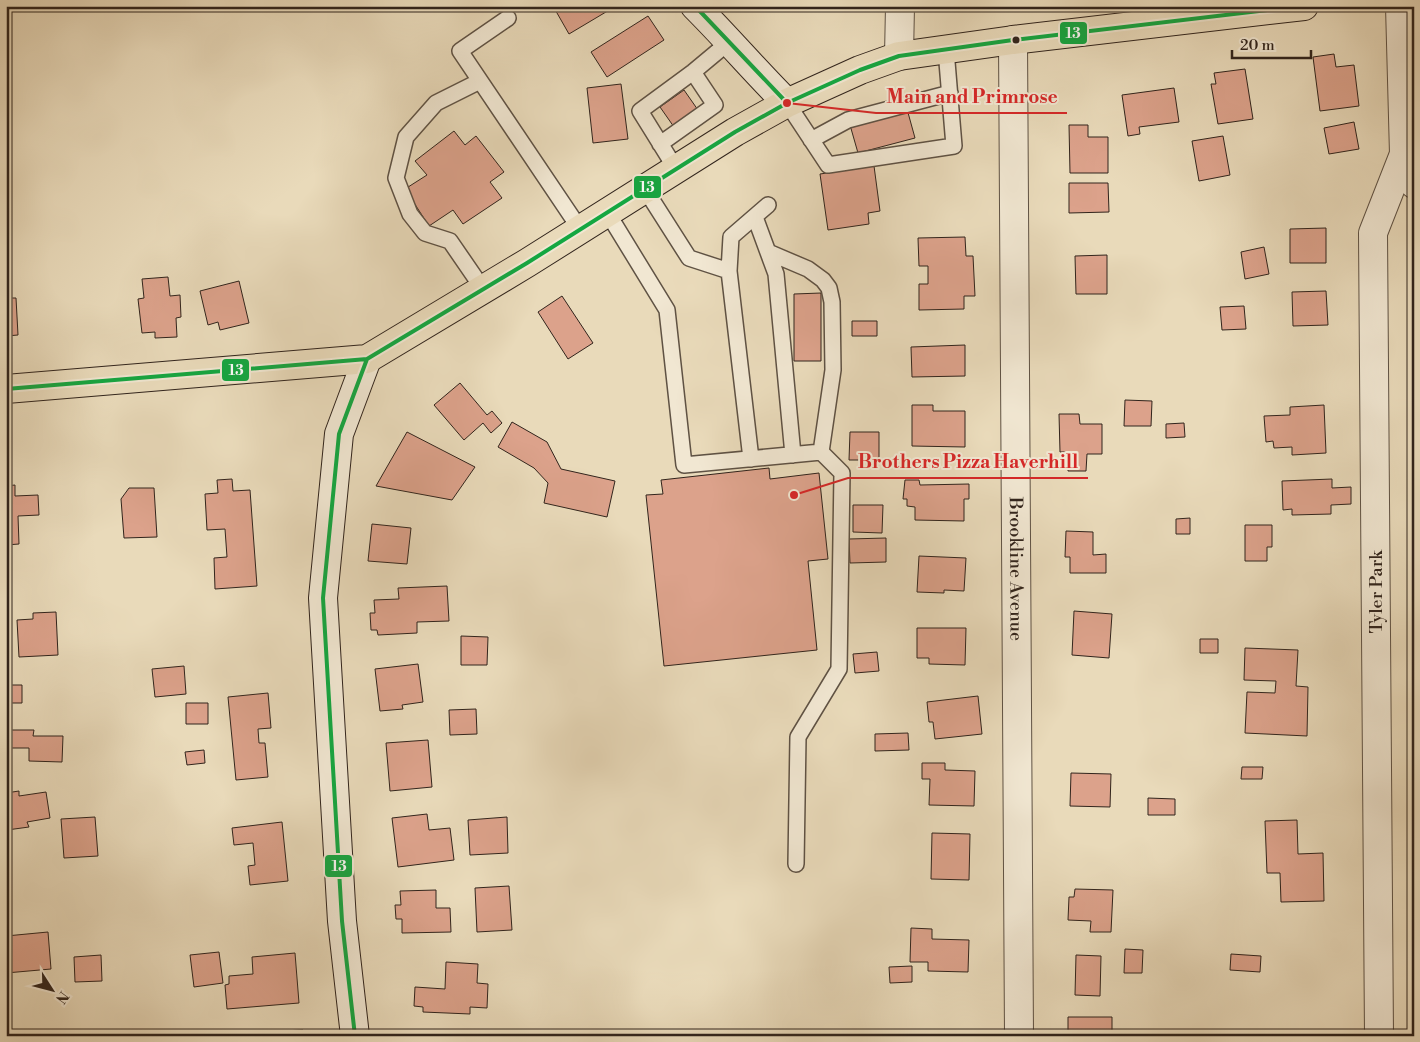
<svg xmlns="http://www.w3.org/2000/svg" width="1420" height="1042" font-family="'Libre Bodoni',serif">
  <style>
    .building { fill: #dca28b; stroke: #31241c }
    .lines { fill: none; stroke-linecap: round; stroke-linejoin: round }
    .service-casing { stroke: #5f5244; stroke-width: 18 }
    .minor-casing { stroke: #5f5244; stroke-width: 30 }
    .secondary-casing { stroke: #31241c; stroke-width: 30 }
    .primary-casing { stroke: #31241c; stroke-width: 30 }
    .service { stroke: #f1e7d2; stroke-width: 15 }
    .minor { stroke: #f1e7d2; stroke-width: 28 }
    .secondary { stroke: #f1e7d2; stroke-width: 28 }
    .primary { stroke: #e9daba; stroke-width: 28 }
    .bus-1-casing { stroke: #f1e7d2; stroke-width: 8 }
    .bus-1 { stroke: #14a741; stroke-width: 4 }
    .bus-dot { fill: #31241c; stroke: #f1e7d2; stroke-width: 2 }
    .labels { text-anchor: middle; stroke-width: 4; stroke-linejoin: round; paint-order: stroke }
    .street-label { font-size: 18px; fill: #31241c; stroke: #f1e7d2 }
    .leader { fill: none; stroke: #d62828; stroke-width: 2 }
    .callout-dot { fill: #d62828; stroke: #f1e7d2; stroke-width: 2 }
    .callout-label { font-size: 19px; text-anchor: middle; font-weight: bold; fill: #d62828; stroke: #f1e7d2; stroke-width: 4; stroke-linejoin: round; paint-order: stroke }
    .line-badge { stroke: #f1e7d2; stroke-width: 2 }
    .badge-label { font-size: 14px; text-anchor: middle; font-weight: bold; fill: #fff }
  </style>
  <rect width="100%" height="100%" fill="#e9daba"/>
  <filter id="stains"><feTurbulence type="fractalNoise" baseFrequency=".004" numOctaves="4"/><feColorMatrix values="0 0 0 0 .2 0 0 0 0 .09 0 0 0 0 .02 0 0 0 .5 -.17"/></filter>
  <radialGradient id="worn" r=".72"><stop offset=".6" stop-color="#630" stop-opacity="0"/><stop offset="1" stop-color="#630" stop-opacity=".3"/></radialGradient>
  <path class="building" d="M553 6H616L569 34Z
    M648 16 664 40 607 77 591 52Z
    M1334 54 1336 67 1354 65 1359 106 1320 111 1313 57Z
    M1245 69 1253 119 1218 124 1211 84H1216L1214 73Z
    M621 84 628 139 593 143 587 88Z
    M1174 88 1179 122 1139 127 1140 134 1128 136 1122 95Z
    M684 90 698 110 674 127 660 107Z
    M907 109 915 138 858 153 850 125Z
    M1354 122 1359 149 1329 154 1324 128Z
    M1069 125H1088V137H1108V173H1070Z
    M454 131 465 145 476 136 504 172 490 182 502 198 463 224 453 210 429 226 405 189 427 175 415 161Z
    M1223 136 1230 175 1199 181 1192 141Z
    M874 166 880 211 868 213 869 224 828 230 820 174Z
    M1069 183H1108L1109 212 1069 213Z
    M1326 228V263H1290V229Z
    M965 237 966 256H973L975 296H964V309L919 310V284H928V266H919L918 238Z
    M1264 247 1269 274 1245 279 1241 252Z
    M1107 255V294H1076L1075 256Z
    M168 277 170 296 180 295 181 317 176 318 177 337 155 338V332L142 333 138 299 144 298 142 279Z
    M239 281 249 323 220 330 218 322 208 325 200 291Z
    M1326 291 1328 325 1293 326 1292 292Z
    M821 293V361H794V294Z
    M562 296 593 343 568 359 538 312Z
    M6 298H16L18 335 6 336Z
    M1244 306 1246 329 1222 330 1220 307Z
    M852 321H877V336H852Z
    M965 345V376L912 377 911 347Z
    M460 383 487 415 492 411 502 423 491 433 483 423 464 440 434 405Z
    M1125 400 1152 401 1151 426H1124Z
    M912 405H933V411H965V447L912 446Z
    M1324 405 1326 453 1292 455V447L1274 448 1273 441 1266 442 1264 416 1290 415V407Z
    M1059 414H1079L1080 424H1102V454H1087L1086 471H1068V452H1060Z
    M512 422 547 442 561 469 615 481 607 517 544 503 548 483 534 468 498 447Z
    M1184 423 1185 437 1166 438V424Z
    M407 432 475 467 452 500 376 486Z
    M850 432H879V460H849Z
    M769 468 770 479 819 473 828 559 808 561 817 650 664 666 646 495 663 494 661 480Z
    M232 479 233 491 250 490 257 586 215 589 214 558 227 557 225 529 207 530 205 494 218 493 217 480Z
    M1332 479V488L1351 487V504L1331 505V514L1292 515V509L1283 510 1282 481Z
    M905 480H919L920 485 969 484V499H964V521L915 520V507L907 506V499H903Z
    M15 485V496L38 495 39 515 18 516 19 544 6 545V486Z
    M129 488H154L157 537 124 538 121 499Z
    M853 505H883L882 533 853 532Z
    M1190 518V534H1176V519Z
    M372 524 411 528 407 564 368 561Z
    M1245 525H1272V547H1267V561H1245Z
    M1066 531 1093 532V555L1106 554V573H1070V557H1065Z
    M886 538V562L850 563 849 539Z
    M919 556 966 558 964 591 944 590V593L917 592Z
    M447 586 449 621 417 622V633L378 635 377 630H371L370 613H375L374 600 399 599 398 588Z
    M1074 611 1112 614 1109 658 1072 655Z
    M56 612 58 655 19 657 17 620 33 619V613Z
    M917 628H966L965 665 929 664V658H917Z
    M461 636 488 637 487 665H461Z
    M1200 639H1218V653H1200Z
    M1245 648 1298 650 1296 686 1308 687 1307 736 1245 733 1247 692 1275 693 1276 681 1244 680Z
    M877 652 879 671 855 673 853 654Z
    M418 664 423 702 402 705 403 709 380 711 375 669Z
    M184 666 186 694 155 697 152 669Z
    M6 685H22V703H11L10 730H34L33 736H63L62 762 29 761V748H6Z
    M268 693 271 728 258 729 259 743H265L268 777 236 780 228 697Z
    M978 696 982 734 935 739 933 722H929L927 702Z
    M186 703H208V724H186Z
    M476 709 477 734 450 735 449 710Z
    M908 733 909 750 875 751V734Z
    M428 740 432 787 390 791 386 743Z
    M204 750 205 763 187 765 185 752Z
    M922 763H945V770L975 771 974 806 929 805 930 779H922Z
    M1242 767H1263L1262 779H1241Z
    M1071 773 1111 774 1110 807 1070 806Z
    M19 791V796L46 792 50 818 27 822 29 827 7 830 6 793Z
    M1148 798 1175 799V815H1148Z
    M427 814 429 830 450 828 454 860 398 867 392 818Z
    M95 817 98 856 64 858 61 819Z
    M507 817 508 853 470 855 468 820Z
    M1297 820 1298 854 1323 853 1324 901 1281 902 1280 873H1267L1265 821Z
    M282 822 288 881 250 885 248 866 255 865 253 843 234 845 232 828Z
    M932 833 970 834 969 880 931 879Z
    M509 886 512 930 477 932 475 888Z
    M1075 889 1113 890 1111 932H1090L1091 921 1068 920 1069 897H1074Z
    M436 890V908H450L451 932 402 933V919H396L395 905H401L400 891Z
    M911 928 932 929V939L969 940 968 972 928 971V962H910Z
    M48 932 51 969 6 973V936Z
    M1125 949 1143 950 1142 973H1124Z
    M219 952 223 983 194 987 190 955Z
    M295 953 299 1003 227 1009 225 985 229 984V976L253 974 252 957Z
    M1231 954 1261 956 1260 972 1230 970Z
    M101 955 102 981 75 982 74 957Z
    M1076 955 1101 956 1100 996 1075 995Z
    M446 962 478 964 477 983 488 984 487 1008 470 1007V1014L423 1012V1007L414 1006 415 987 445 989Z
    M912 966V982L890 983 889 967Z
    M1068 1017H1112V1036H1068Z
    M303 1030V1036H260V1032Z"/>
  <g class="lines">
    <defs>
      <path id="service" d="M508 18 460 51 580 229
        M480 81 436 103 406 137 396 178 410 214 425 233 450 241 483 289
        M787 103 828 165 954 146 946 50
        M811 140 848 120 950 93
        M660 144 715 105 693 72
        M676 169 640 111 693 72 729 42
        M645 189 689 258 729 271 751 459
        M607 212 667 310 684 465 821 452 842 473 839 669 798 737 796 864
        M755 217 776 274 793 455
        M768 252 808 269 823 280 829 288 832 302 833 370 821 452
        M729 271 731 237 768 205"/>
      <g id="minor">
        <path d="M1400 6 1404 154 1414 184"/>
        <path id="s1" d="M1013 40 1019 1036"/>
        <path d="M899 56 900 6"/>
        <path d="M1379 1036 1373 233 1404 154"/>
      </g>
      <path id="secondary" d="M695 6C727 38 755 71 787 103
        M355 1036 342 921 323 598 339 434 367 359"/>
      <path id="primary" d="M6 389 367 359 527 263 735 132 787 103 860 70 899 56 1013 40 1304 6"/>
    </defs>
    <use href="#service" class="service-casing"/>
    <use href="#minor" class="minor-casing"/>
    <use href="#secondary" class="secondary-casing"/>
    <use href="#primary" class="primary-casing"/>
    <use href="#service" class="service"/>
    <use href="#minor" class="minor"/>
    <use href="#secondary" class="secondary"/>
    <use href="#primary" class="primary"/>
    <defs>
      <path id="bus-1" d="M695 6 787 103
        M6 389 367 359 527 263 735 132 787 103 860 70 899 56 1013 40 1302 6
        M355 1036 342 921 323 598 339 434 367 359"/>
    </defs>
    <use href="#bus-1" class="bus-1-casing"/>
    <use href="#bus-1" class="bus-1"/>
  </g>
  <circle class="bus-dot" cx="1016" cy="40" r="4.5"/>
  <g class="labels">
    <g class="street-label">
      <text dy="6" stroke="none"><textPath href="#s1" startOffset="529">Brookline Avenue</textPath></text>
      <text transform="translate(1376 592) rotate(-90)" y="6">Tyler Park</text>
    </g>
  </g>
  <path class="leader" d="M787 103L876 113H1067M794 495L848 478H1088"/>
  <g class="callout-dot">
    <circle cx="787" cy="103" r="5"/>
    <circle cx="794" cy="495" r="5"/>
  </g>
  <g class="callout-label">
    <text x="972" y="103">Main and Primrose</text>
    <text x="968" y="468">Brothers Pizza Haverhill</text>
  </g>
  <g class="line-badge">
    <rect x="1059" y="21" width="29" height="24" rx="5" fill="#14a741"/>
    <rect x="633" y="175" width="29" height="24" rx="5" fill="#14a741"/>
    <rect x="221" y="358" width="29" height="24" rx="5" fill="#14a741"/>
    <rect x="324" y="854" width="29" height="24" rx="5" fill="#14a741"/>
  </g>
  <g class="badge-label">
    <text x="1073" y="38">13</text>
    <text x="647" y="192">13</text>
    <text x="236" y="375">13</text>
    <text x="339" y="871">13</text>
  </g>
  <rect width="1420" height="1042" fill="none" stroke="#e9daba" stroke-width="25"/>
  <rect x="8" y="8" width="1405" height="1027" fill="none" stroke="#31241c" stroke-width="2.5"/>
  <rect x="12" y="12" width="1395" height="1017" fill="none" stroke="#31241c"/>
  <g transform="translate(52 990) rotate(126)" stroke="#f1e7d2" stroke-width="4" paint-order="stroke">
  <path d="M0-4L9 19L0 12L-9 19Z" fill="#31241c"/>
  <text y="-8" font-size="14" font-weight="bold" text-anchor="middle" fill="#31241c">N</text>
  </g>
  <path d="M1232 50v8h79v-8" fill="none" stroke="#31241c" stroke-width="2.5"/>
  <text x="1240" y="50" font-size="15" fill="#31241c" stroke="#f1e7d2" stroke-width="4" paint-order="stroke">20 m</text>
  <rect width="100%" height="100%" filter="url(#stains)"/>
  <rect width="100%" height="100%" fill="url(#worn)"/>
</svg>
